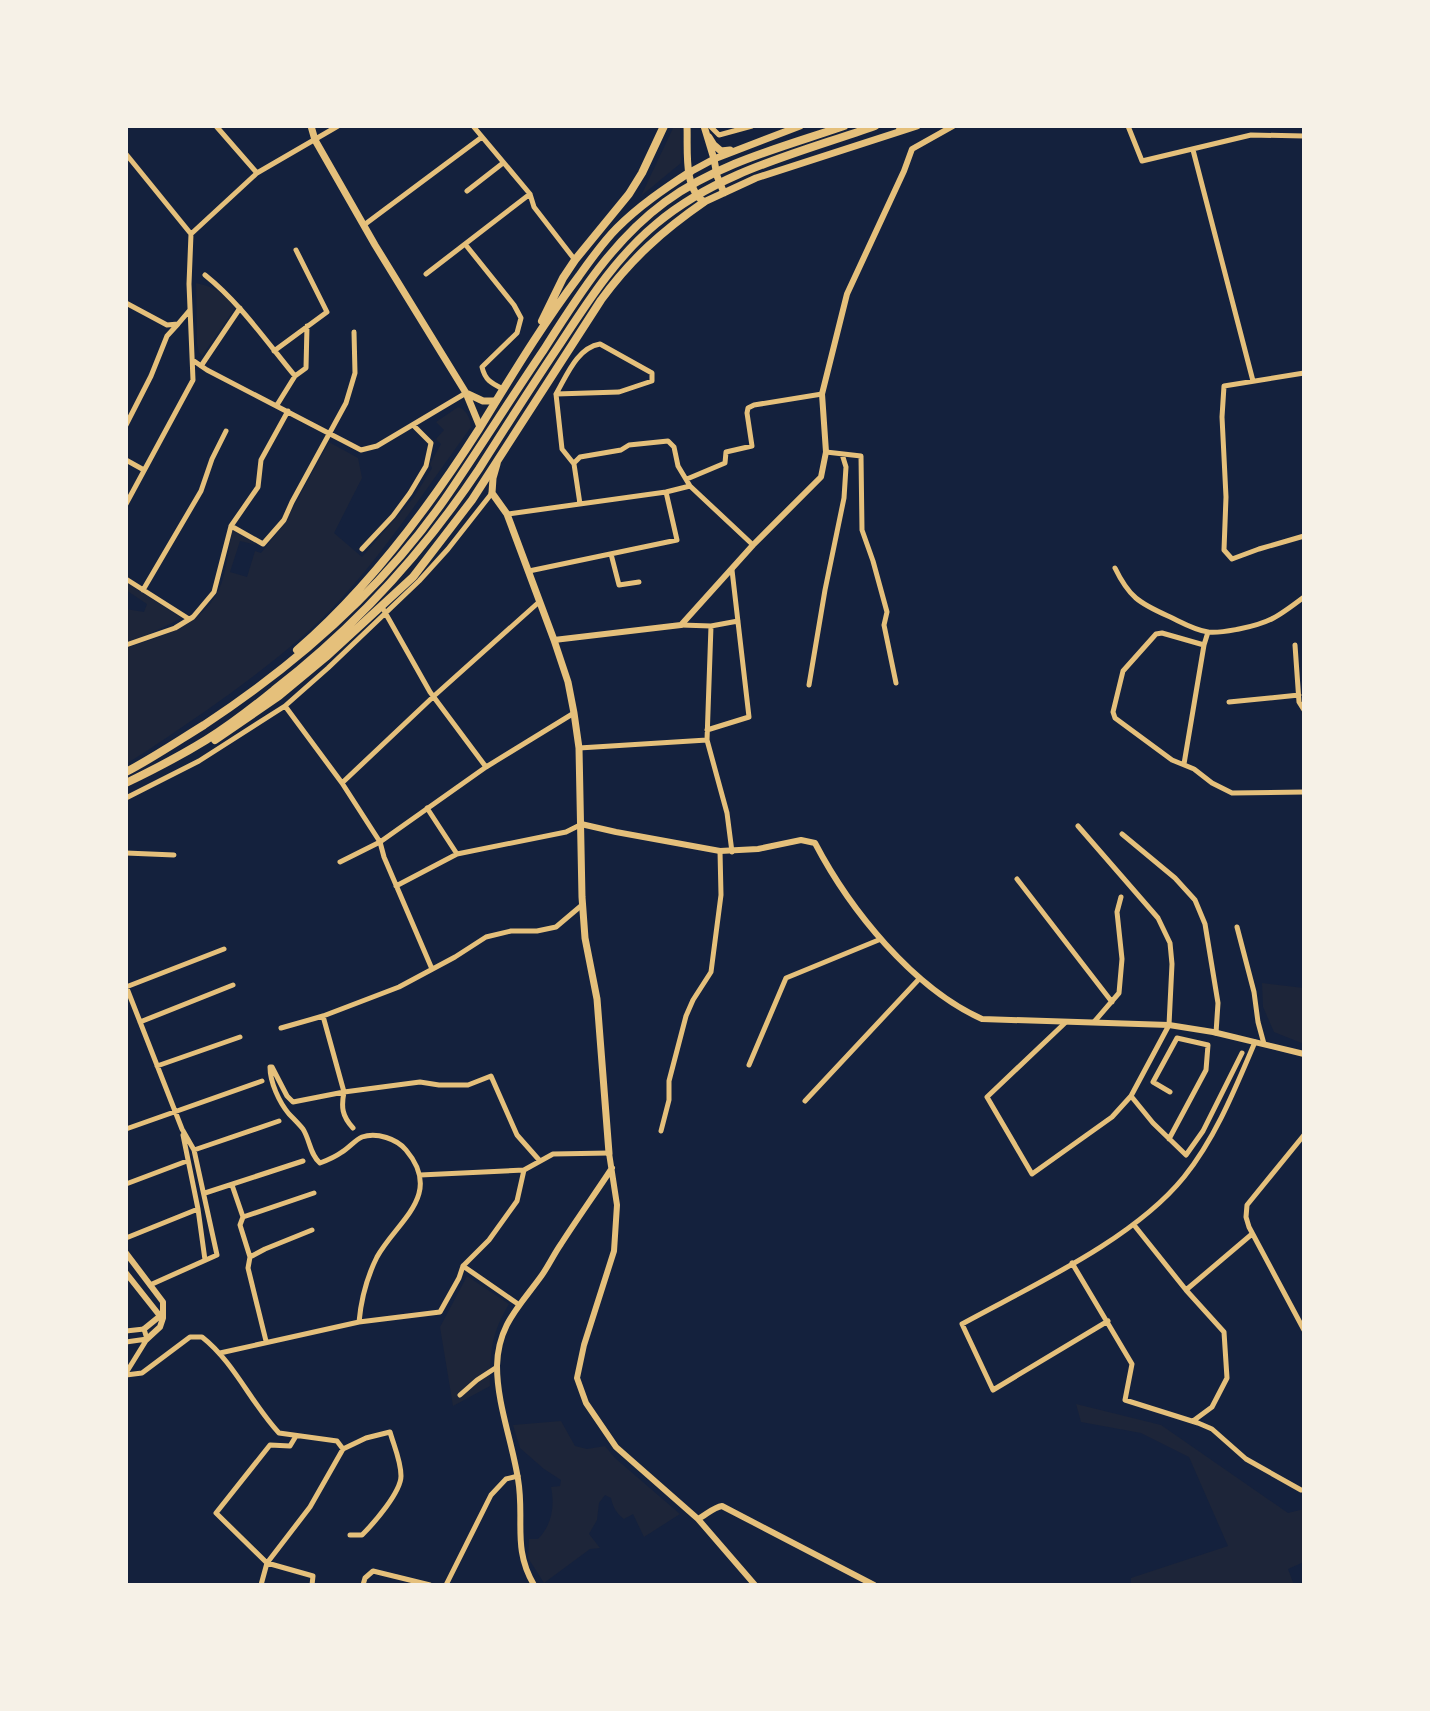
<svg xmlns="http://www.w3.org/2000/svg" width="1430" height="1711" font-family="'Asap Condensed',sans-serif">
  <style>
    .green { fill: #1d2539 }
    .lines { fill: none; stroke-linecap: round; stroke-linejoin: round }
    .minor { stroke: #e5c07b; stroke-width: 5 }
    .tertiary { stroke: #e5c07b; stroke-width: 6 }
    .secondary { stroke: #e5c07b; stroke-width: 7 }
    .trunk { stroke: #e5c07b; stroke-width: 8 }
  </style>
  <rect width="100%" height="100%" fill="#14213d"/>
  <path class="green" d="M674 126H680L681 163 641 196Z
    M196 283C217 288 222 292 235 308L202 356 199 352 197 344Z
    M458 407C466 409 471 419 471 427 428 486 388 548 339 601 300 643 253 677 207 710 180 728 154 747 126 764V648C165 635 206 625 222 582 227 566 229 548 232 532L235 531 257 545 240 541 230 572 247 577 255 551 261 553 284 524 329 442 358 458 362 478 334 533 362 557 414 497 432 468 430 464 441 444 436 439 444 430 436 422Z
    M126 582 182 618 145 636 126 642V609L144 612 147 604 126 590Z
    M1262 983 1304 988V1044L1274 1032 1263 1007Z
    M467 1276 509 1304C491 1334 490 1352 490 1386L453 1406 440 1327Z
    M1076 1404 1161 1425 1288 1513 1304 1509V1562L1288 1569 1294 1585H1131V1578L1228 1546 1189 1457 1141 1433 1081 1422Z
    M561 1421 575 1446 587 1449 605 1446 615 1458 680 1514 644 1537 633 1514 624 1519C616 1513 613 1507 611 1498L605 1495 599 1503 597 1520 589 1534 600 1548 590 1549 544 1583 528 1558 529 1539H538C552 1525 555 1506 551 1487L560 1486 561 1480 544 1469 520 1448 513 1425Z"/>
  <g class="lines">
    <path class="minor" d="M216 126 257 173
      M473 126 530 194 534 207 575 260
      M710 126 719 135 752 126
      M1128 126 1142 161 1251 135 1304 136
      M1193 150 1253 381
      M126 154 191 234
      M467 191 503 163
      M364 225 482 137
      M465 244 514 305 521 318 517 333 482 367C485 380 491 383 503 389
      M426 274 530 194
      M205 275C240 303 266 341 295 376
      M126 303 167 325 178 324 189 311
      M274 351 327 312 296 250
      M194 361 207 370 361 450 377 446 466 393
      M201 366 240 308
      M1304 373 1224 386 1222 417 1226 497 1224 550 1232 559 1259 549 1304 536
      M556 394C567 375 577 348 600 344L652 373V381L619 392 556 394 562 449 574 464 580 504
      M277 405 295 376 306 368 307 326
      M126 425 151 376 167 336 178 324
      M826 452 861 456 862 530 873 561 887 612 884 625 896 683
      M126 460 144 470
      M574 463 580 457 621 450 629 445 668 441 674 447 678 466 690 486
      M687 479 725 463 726 452 752 446 747 413 748 408 754 405 822 394
      M126 504 193 380 189 284 191 234 257 173 338 126
      M508 514 666 492 690 486 753 545
      M231 526 263 544 284 520 292 502 346 403 355 373 354 332
      M362 549 393 516 410 493 426 466 431 443 413 425
      M611 554 619 585 639 582
      M1115 568C1129 597 1139 603 1168 616 1181 622 1194 630 1208 632 1219 633 1228 631 1239 629 1270 623 1279 616 1304 597
      M529 571 677 540 666 492
      M126 579 189 619
      M143 590 201 491 212 459 226 431
      M382 607 430 692 486 767
      M681 625 711 626 738 621
      M126 645 175 628 193 617 214 592 231 526 258 487 261 460 288 411
      M1204 645 1162 633 1156 634 1123 671 1113 712 1115 718 1172 760 1194 769 1212 783 1232 793 1304 792
      M1295 645 1299 702 1304 710
      M809 685 825 590 844 498 846 467 842 454
      M1229 702 1299 695
      M285 706 342 783 380 842 384 857 432 969
      M707 730 749 717 732 570
      M707 740 727 813 732 852
      M579 748 707 740 711 626
      M1184 764 1204 645 1208 632
      M342 783 434 696 539 602
      M126 798 199 761 285 706 328 668 419 581 448 549 492 493
      M427 808 457 854
      M1122 834 1175 878 1195 900 1205 924 1218 1003 1216 1033
      M126 853 174 855
      M340 862 380 842 486 767 574 713
      M1017 879 1112 1002
      M396 886 457 854 566 832 580 825
      M1237 927 1254 992 1258 1022 1264 1044
      M126 986 182 1129 194 1150 217 1255 150 1285
      M126 987 224 949
      M323 1016 344 1092C341 1107 342 1116 353 1128
      M140 1022 233 985
      M1066 1022 987 1097 1032 1174 1112 1117 1131 1096 1169 1025 1172 964 1170 943 1158 918 1078 826
      M1094 1022 1119 993 1122 959 1117 912 1121 897
      M281 1028 323 1016 399 987 455 957 486 937 511 931H537L556 927 582 905
      M749 1065 786 978 881 939
      M157 1066 240 1037
      M1131 1096 1153 1123 1186 1155 1203 1131 1242 1053
      M805 1101 920 978
      M126 1129 262 1081
      M661 1131 669 1100V1081L686 1016 693 1000 711 972 721 895 720 851
      M183 1135 198 1209 205 1260
      M1304 1135 1247 1205 1246 1217 1249 1227 1304 1330
      M1169 1139 1206 1070 1208 1045 1177 1038 1153 1082 1170 1092
      M194 1150 279 1121
      M420 1175 524 1170
      M126 1184 187 1161
      M232 1185 243 1217 240 1225 250 1257
      M205 1193 303 1161
      M243 1217 314 1193
      M1134 1225 1186 1290 1224 1332 1227 1378 1212 1407 1193 1421
      M126 1238 198 1209
      M250 1257 248 1268 266 1341
      M250 1257 265 1249 312 1230
      M1072 1263 1132 1364 1125 1400 1198 1423 1212 1429 1246 1459 1301 1490H1304
      M463 1266 518 1304
      M1186 1290 1252 1234
      M1108 1321 993 1390 962 1324C1033 1285 1133 1240 1184 1177 1216 1137 1235 1089 1255 1042
      M359 1322C361 1300 367 1277 377 1257 397 1221 444 1195 406 1150 397 1139 377 1132 362 1137 355 1140 349 1148 342 1152 335 1157 328 1160 320 1163 310 1155 310 1140 303 1129 299 1124 294 1119 289 1114 279 1102 270 1082 270 1067H272L287 1096 293 1102 344 1092 420 1082 439 1085H468L491 1076 517 1135 540 1161
      M126 1331 144 1329 147 1339
      M126 1342 147 1339
      M220 1353 359 1322 440 1312 459 1278 463 1266 489 1240 517 1201 524 1170 553 1154 609 1153
      M126 1373 147 1339
      M126 1375 142 1373 190 1337H202C234 1362 251 1403 279 1433L337 1441 343 1449
      M460 1395 477 1380 497 1367
      M296 1436 290 1446 270 1445 216 1513 267 1563 313 1576 312 1585
      M261 1585 267 1563 310 1507 343 1449 366 1438 390 1432C394 1446 401 1461 401 1476 401 1492 374 1523 362 1535H350
      M363 1585 365 1578 373 1571 430 1585
      M446 1585 491 1495 506 1479 518 1476"/>
    <path class="tertiary" d="M554 640 681 625 753 545 821 477 826 452 822 394 847 294 904 171 912 149 953 126
      M581 824 616 832 720 851 758 849 801 840 815 843C850 910 913 988 982 1019L1169 1025 1213 1032 1304 1054
      M609 1153 617 1205 614 1251 584 1345 577 1378 586 1403 616 1447 698 1519 755 1585
      M126 1253 163 1302V1318L160 1327 147 1339
      M126 1273 160 1316 144 1329
      M698 1519C706 1515 714 1507 722 1506L874 1585
      M534 1585C512 1548 525 1519 518 1479 512 1441 497 1404 497 1366 498 1324 520 1306 542 1275 549 1265 554 1254 561 1244 577 1219 595 1194 612 1168"/>
    <path class="secondary" d="M311 126 315 140 375 245 466 393 480 427
      M687 126C688 149 683 188 704 202L756 178 917 126
      M704 126 714 159 717 176 724 193
      M709 137 714 145 721 151 730 150
      M690 172 714 159 800 126
      M468 394 483 401H496
      M492 493 507 514 554 640 568 682 574 713 579 748 582 897 585 938 597 999 609 1153
      M492 493 493 478 497 464"/>
    <path class="trunk" d="M900 130 910 126
      M542 321 563 278 575 260 629 194 642 173 664 126
      M297 650C369 588 428 509 479 429 511 377 542 325 579 276 591 259 603 242 617 228 639 206 664 189 690 172
      M215 740 279 696 326 657 413 577 472 500 601 300C631 259 662 231 704 202
      M126 772C153 758 178 741 204 725 298 663 385 587 449 493 481 446 511 398 543 351 578 296 612 241 665 202 718 163 783 147 844 126
      M126 783C153 770 180 756 206 740 230 725 252 708 274 690 354 628 423 553 479 469 505 428 531 387 558 347 587 303 615 258 656 224 719 171 799 153 875 126"/>
  </g>
  <rect width="1430" height="1711" fill="none" stroke="#f6f1e7" stroke-width="256"/>
</svg>
